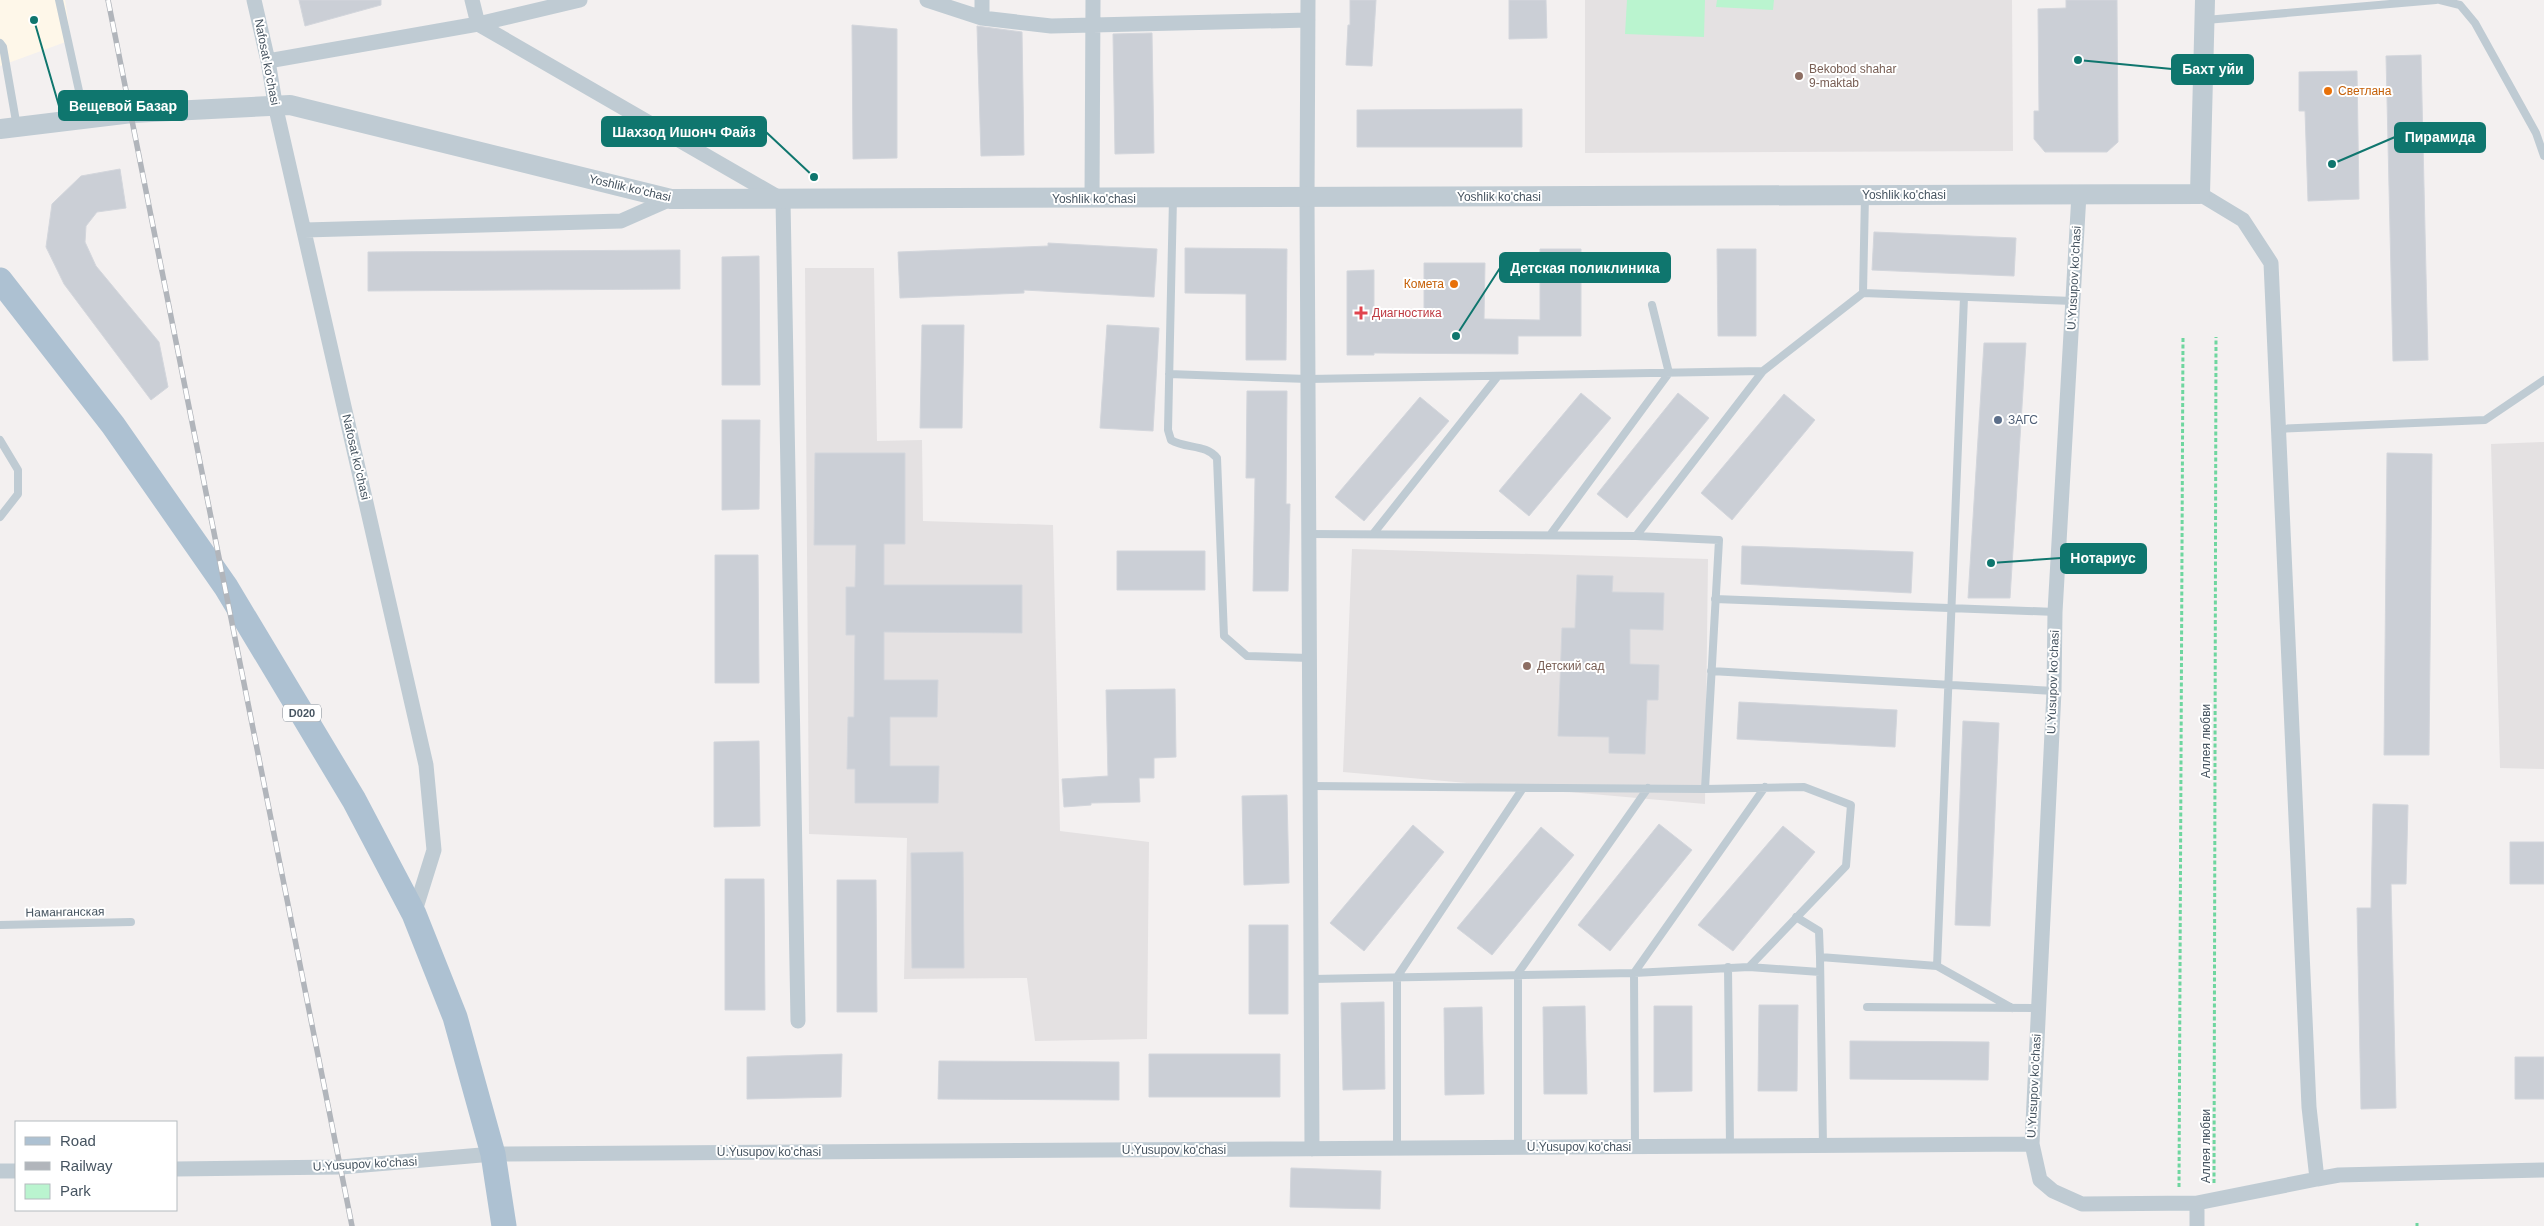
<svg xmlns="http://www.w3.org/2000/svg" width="2544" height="1226" font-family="Arial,sans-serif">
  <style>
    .commercial { fill: #fef7e9 }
    .education { fill: #e4e1e2 }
    .green { fill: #baf4cf }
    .building { fill: #cbcfd6; stroke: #d3d6dc }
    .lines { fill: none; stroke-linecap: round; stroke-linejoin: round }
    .path { stroke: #6ed69f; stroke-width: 3; stroke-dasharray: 4 2.5; stroke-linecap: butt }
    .service { stroke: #bfcbd3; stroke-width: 8 }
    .minor { stroke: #bfcbd3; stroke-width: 15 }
    .tertiary { stroke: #bfcbd3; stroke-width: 20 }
    .primary { stroke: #adc1d2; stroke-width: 25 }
    .rail-casing { stroke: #b1b5bb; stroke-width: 5.5 }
    .rail { stroke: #fff; stroke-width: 4; stroke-dasharray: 11; stroke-linecap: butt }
    .education-dot { fill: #8d6e63; stroke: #fff; stroke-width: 2 }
    .food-dot { fill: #e8710a; stroke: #fff; stroke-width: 2 }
    .health-dot { fill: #e0444e; stroke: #fff; stroke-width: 2 }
    .service-dot { fill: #5c6f8a; stroke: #fff; stroke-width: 2 }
    .labels { text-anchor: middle; stroke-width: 4; stroke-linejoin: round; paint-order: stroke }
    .shield { fill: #fff; stroke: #7e8790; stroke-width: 1 }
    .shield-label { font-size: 11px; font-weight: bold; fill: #465460 }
    .street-label { font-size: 12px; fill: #465460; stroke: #fff }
    .education-label { font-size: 12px; fill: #785e54; stroke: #fff; text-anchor: start }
    .food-label { font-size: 12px; fill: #c56008; stroke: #fff; text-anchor: start }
    .health-label { font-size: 12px; fill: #be3a42; stroke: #fff; text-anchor: start }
    .service-label { font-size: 12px; fill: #4e5e75; stroke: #fff; text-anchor: start }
    .leader { fill: none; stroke: #0f766e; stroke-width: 2 }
    .callout-dot { fill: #0f766e; stroke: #fff; stroke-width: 2 }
    .callout { fill: #0f766e; stroke: #0f766e; stroke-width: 2 }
    .callout-label { font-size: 14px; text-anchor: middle; font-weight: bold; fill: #fff }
  </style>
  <rect width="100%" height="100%" fill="#f3f0f0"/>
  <path class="commercial" d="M0 0H65L71 40 0 66Z"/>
  <path class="education" d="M1585 0H2012L2013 151 1585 153Z
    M805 268H874L877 441 922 440 923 521 1053 525 1060 831 1149 842 1147 1039 1035 1041 1027 978 904 979 907 838 809 834Z
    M2544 442V769L2500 768 2491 444Z
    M1352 549 1708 559 1705 804 1343 772Z"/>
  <path class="green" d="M1627 0H1705L1704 37 1625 34Z
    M1717 0H1774L1773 10 1716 7Z"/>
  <path class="building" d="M299 0H381V5L305 26Z
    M1350 0H1376L1372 66 1346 65 1348 25H1350Z
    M1509 0H1546L1547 38 1509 39Z
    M2066 0H2117L2118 142 2107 152H2045L2034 139V111H2039L2038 9 2066 8Z
    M852 25 897 29V158L853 159Z
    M977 26 1022 32 1024 155 981 156Z
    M1152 33 1154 153 1115 154 1113 34Z
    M2421 55 2428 360 2393 361 2386 56Z
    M2357 71 2359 199 2308 201 2305 111H2299V72Z
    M1522 109V147H1357V110Z
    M120 169 126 208 97 212 86 226 85 242 96 266 159 342 168 387 151 400 64 284 46 247 52 204 81 176Z
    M1874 232 2016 238 2014 276 1872 270Z
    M1048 243 1157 249 1154 297 1024 290V293L900 298 898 252 1048 246Z
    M1185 248 1287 249 1286 360H1246V294L1185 293Z
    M1540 249H1581V336H1518V354L1374 353V355H1347V271L1374 270V318L1424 319V263H1485L1484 319 1540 320Z
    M1717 249H1756V336H1718Z
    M680 250V289L368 291V252Z
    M759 256 760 385H722V257Z
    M922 325H964L962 428H920Z
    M1107 325 1159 328 1153 431 1100 428Z
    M1984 343H2026L2010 598H1968Z
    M1247 391H1287L1286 504H1290L1288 591H1253L1255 478H1246Z
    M1581 393 1611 418 1529 516 1499 491Z
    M1678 393 1709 418 1627 518 1597 494Z
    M1784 394 1815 420 1732 520 1701 493Z
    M1420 397 1449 421 1364 521 1335 497Z
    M722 420H760L759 509 722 510Z
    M815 453H905V544H884V585H1022V633L884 632V680H938L937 717H890V766H939L938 803H855V769H847L848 717H854L855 635H846V587H855L856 545H814Z
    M2387 453 2432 454 2429 755H2384Z
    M1742 546 1913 552 1911 593 1741 584Z
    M1117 551H1205V590H1117Z
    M715 555H758L759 683H715Z
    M1577 575 1613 576 1612 592 1664 593 1663 630 1630 629V664L1659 665 1658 700H1647L1645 754 1609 753V737L1558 736 1562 628H1575Z
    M1175 689 1176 757 1154 758V778H1139L1140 802 1091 803V805L1064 807 1062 779 1108 776 1106 690Z
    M1739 702 1897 710 1895 747 1737 739Z
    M1963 721 1999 723 1990 926 1955 925Z
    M759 741 760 826 714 827V742Z
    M1287 795 1289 883 1244 885 1242 796Z
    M2373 804 2408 805 2406 884H2391L2396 1108 2361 1109 2357 908H2371Z
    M1659 824 1692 850 1610 951 1578 925Z
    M1413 825 1444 852 1364 951 1330 923Z
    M1783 826 1815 852 1733 951 1698 925Z
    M1541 827 1574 855 1492 955 1457 928Z
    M2510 842H2544V884H2510Z
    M963 852 964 968H912L911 853Z
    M725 879H764L765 1010H725Z
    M837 880H876L877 1012H837Z
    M1249 925H1288V1014H1249Z
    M1384 1002 1385 1089 1343 1090 1341 1003Z
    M1759 1005H1798L1797 1091H1758Z
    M1585 1006 1587 1094H1544L1543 1007Z
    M1654 1006H1692V1091L1654 1092Z
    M1482 1007 1484 1094 1445 1095 1444 1008Z
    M1850 1041 1989 1042 1988 1080 1850 1079Z
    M842 1054 841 1097 747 1099V1057Z
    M1149 1054H1280V1097H1149Z
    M2515 1057H2544V1099H2515Z
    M939 1061 1119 1062V1100L938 1099Z
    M1291 1168 1381 1171 1380 1209 1290 1207Z"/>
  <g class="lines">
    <path class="path" d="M2214 1183 2216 337
      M2179 1187 2183 338
      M2417 1223V1226"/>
    <path class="service" d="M59 0 85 118
      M2440 0 2460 5 2475 23 2536 133 2544 156
      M2206 20 2436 0
      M0 43 3 47 17 127
      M1173 198 1168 430 1171 440C1186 449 1206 444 1217 458L1224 636 1247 656 1309 658
      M1863 293 2073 301
      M1169 374 1308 379 1763 371 1863 293 1865 195
      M2277 429 2485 420 2544 380
      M0 440 18 470V494L0 517
      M1309 534 1636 536 1763 371
      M1373 534 1498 376
      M1550 535 1669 373 1652 305
      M1715 599 2055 612
      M1711 671 2054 691
      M1310 786 1705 789 1719 540 1636 536
      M1796 917 1819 931 1820 957
      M0 925 131 922
      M1937 966 2012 1008
      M1728 967 1730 1146
      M1749 967 1820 972
      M1312 979 1634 973 1749 967 1846 866 1851 805 1804 787 1705 789
      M1867 1007 2038 1008
      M1823 1146 1820 957 1937 966 1964 297
      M1635 1147 1634 973 1765 787
      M1397 1148V977L1523 788
      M1518 1148V973L1648 788"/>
    <path class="minor" d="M254 0 268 61 276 109 426 765 434 850 414 914
      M472 0 478 24 783 200 798 1021
      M927 0 982 18 1051 26 1308 20
      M1308 0 1307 198 1312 1149
      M982 18V0
      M268 61 478 24 580 0
      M2200 194 2243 220 2271 263 2309 1107 2317 1179 2339 1175 2544 1170
      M1092 198 1093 0
      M305 230 621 221 671 199
      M2032 1144 2040 1180 2053 1191 2082 1204 2197 1203
      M176 1169 341 1167 493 1154 2032 1144 2054 691 2055 612 2079 194
      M0 1171H16
      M2197 1226V1203L2317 1179"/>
    <path class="tertiary" d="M0 129 132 113 290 105 671 199 2200 194 2205 0"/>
    <path class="primary" d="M0 280 113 425 226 587 354 800 414 914 455 1017 493 1154 504 1226"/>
    <defs>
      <path id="rail" d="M108 0 352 1226"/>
    </defs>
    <use href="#rail" class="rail-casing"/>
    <use href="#rail" class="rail"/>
  </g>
  <g class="education-dot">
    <circle cx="1799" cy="76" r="5"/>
    <circle cx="1527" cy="666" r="5"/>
  </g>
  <g class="food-dot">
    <circle cx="2328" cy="91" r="5"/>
    <circle cx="1454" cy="284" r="5"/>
  </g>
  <path class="health-dot" d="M1358.5 305.5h5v5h5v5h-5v5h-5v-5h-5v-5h5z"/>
  <circle class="service-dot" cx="1998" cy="420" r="5"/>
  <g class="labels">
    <rect class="shield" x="283" y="704.5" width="38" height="17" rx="4"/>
    <g class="shield-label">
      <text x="302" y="717">D020</text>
    </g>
    <g class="street-label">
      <text transform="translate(267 62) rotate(79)" y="4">Nafosat ko'chasi</text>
      <text transform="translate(630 188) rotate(13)" y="4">Yoshlik ko'chasi</text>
      <text x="1904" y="199">Yoshlik ko'chasi</text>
      <text x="1499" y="201">Yoshlik ko'chasi</text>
      <text x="1094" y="203">Yoshlik ko'chasi</text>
      <text transform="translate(2074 278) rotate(-87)" y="4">U.Yusupov ko'chasi</text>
      <text transform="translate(356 457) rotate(77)" y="4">Nafosat ko'chasi</text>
      <text transform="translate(2053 682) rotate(-88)" y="4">U.Yusupov ko'chasi</text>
      <text transform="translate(2206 741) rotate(-90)" y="4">Аллея любви</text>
      <text transform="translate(65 912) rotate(-1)" y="4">Наманганская</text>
      <text transform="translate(2034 1086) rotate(-87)" y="4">U.Yusupov ko'chasi</text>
      <text transform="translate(2206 1146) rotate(-90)" y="4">Аллея любви</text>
      <text x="1579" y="1151">U.Yusupov ko'chasi</text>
      <text x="1174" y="1154">U.Yusupov ko'chasi</text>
      <text x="769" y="1156">U.Yusupov ko'chasi</text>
      <text transform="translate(365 1164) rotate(-3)" y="4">U.Yusupov ko'chasi</text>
    </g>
    <g class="education-label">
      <text x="1809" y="73">Bekobod shahar<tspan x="1809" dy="14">9-maktab</tspan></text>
      <text x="1537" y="670">Детский сад</text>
    </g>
    <g class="food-label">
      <text x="2338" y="95">Светлана</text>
      <text x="1444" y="288" text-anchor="end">Комета</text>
    </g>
    <g class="health-label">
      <text x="1372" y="317">Диагностика</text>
    </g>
    <g class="service-label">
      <text x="2008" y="424">ЗАГС</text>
    </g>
  </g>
  <path class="leader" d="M2078 60L2172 69M34 20L59 106M814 177L766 132M2332 164L2395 137M1456 336L1500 268M1991 563L2061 558"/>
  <g class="callout-dot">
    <circle cx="2078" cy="60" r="5"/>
    <circle cx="34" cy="20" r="5"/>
    <circle cx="814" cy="177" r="5"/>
    <circle cx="2332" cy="164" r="5"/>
    <circle cx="1456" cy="336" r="5"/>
    <circle cx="1991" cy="563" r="5"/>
  </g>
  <g class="callout">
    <rect x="2172" y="55" width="81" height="29" rx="5"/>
    <rect x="59" y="91" width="128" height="29" rx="5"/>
    <rect x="602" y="117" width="164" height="29" rx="5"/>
    <rect x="2395" y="123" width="90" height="29" rx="5"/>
    <rect x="1500" y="253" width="170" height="29" rx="5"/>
    <rect x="2061" y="544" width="85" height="29" rx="5"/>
  </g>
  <g class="callout-label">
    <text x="2213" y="74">Бахт уйи</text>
    <text x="123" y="111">Вещевой Базар</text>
    <text x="684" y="137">Шахзод Ишонч Файз</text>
    <text x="2440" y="142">Пирамида</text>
    <text x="1585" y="273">Детская поликлиника</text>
    <text x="2103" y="563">Нотариус</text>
  </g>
  <rect x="15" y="1121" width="162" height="90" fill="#ffffff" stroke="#b5bbbf"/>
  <rect x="25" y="1137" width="25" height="8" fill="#adc1d2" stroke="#b5bbbf"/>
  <text x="60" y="1146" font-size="15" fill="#465460">Road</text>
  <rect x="25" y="1162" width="25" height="8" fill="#b1b5bb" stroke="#b5bbbf"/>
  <text x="60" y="1171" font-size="15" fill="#465460">Railway</text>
  <rect x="25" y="1184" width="25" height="15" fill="#baf4cf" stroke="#b5bbbf"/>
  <text x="60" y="1196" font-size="15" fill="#465460">Park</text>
</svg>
